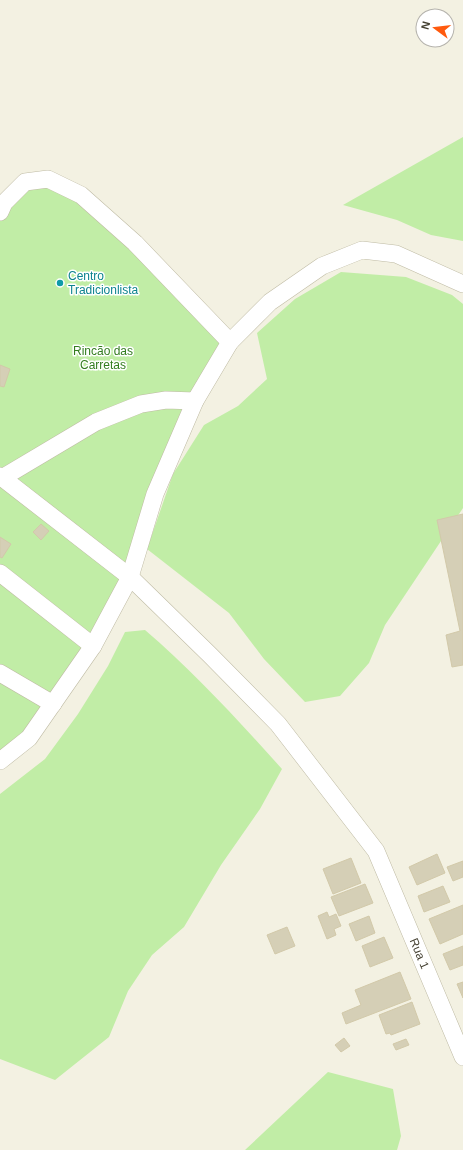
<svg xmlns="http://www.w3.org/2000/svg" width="463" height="1150" font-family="Arial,sans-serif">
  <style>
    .green { fill: #c1eda6 }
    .building { fill: #d5cfb6; stroke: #d2c9a9 }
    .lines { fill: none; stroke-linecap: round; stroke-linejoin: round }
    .street-casing { stroke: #bfbba4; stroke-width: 18 }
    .street { stroke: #fff; stroke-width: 17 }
    .culture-dot { fill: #0f9aa8; stroke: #fff; stroke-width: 1.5 }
    .labels { text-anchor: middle; stroke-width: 3; stroke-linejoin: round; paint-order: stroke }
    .culture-label { font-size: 12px; fill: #0d838f; stroke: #fff; text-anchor: start }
    .park-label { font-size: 12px; fill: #337d1f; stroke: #fff }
    .street-label { font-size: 12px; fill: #454132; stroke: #fff }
  </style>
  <rect width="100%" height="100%" fill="#f3f1e2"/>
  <path class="green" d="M463 137V241L431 235 397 220 343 205Z
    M25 182 81 195 230 342 93 646 0 761V212Z
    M341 272 406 277 452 295 463 304V508L385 625 369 663 340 696 305 702 264 659 229 613 147 549 173 474 204 425 238 406 267 379 257 333 295 299Z
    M145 630C194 672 238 720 282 769L260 809 221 865 184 927 152 955 128 991 109 1037 55 1080 0 1059V794L45 759 78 714 108 666 125 632Z
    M328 1072 393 1089 401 1136 397 1150H245Z"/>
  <path class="building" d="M0 365 10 369 4 387 0 386Z
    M463 514V665L452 667 446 635 460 631 437 520Z
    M41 524 49 531 41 540 33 532Z
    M0 537 11 544 2 558 0 557Z
    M437 854 445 873 417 885 409 867Z
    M351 858 361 883 333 894 323 869Z
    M463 861V877L453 881 447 867Z
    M365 884 373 903 339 916 331 897Z
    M443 886 450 902 424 912 418 896Z
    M463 905V934L440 944 429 919Z
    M327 912 329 917 336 914 341 926 334 929 336 935 327 939 318 916Z
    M369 916 375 933 356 941 349 924Z
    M287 927 295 946 275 954 267 935Z
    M384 937 393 958 370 967 362 946Z
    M463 946V965L450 970 443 954Z
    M400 972 411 999 346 1024 342 1013 361 1005 355 990Z
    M463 982V998L457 984Z
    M412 1002 420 1024 391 1035 390 1033 386 1034 379 1015Z
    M344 1038 350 1046 341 1052 335 1045Z
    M406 1039 409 1045 396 1050 393 1044Z"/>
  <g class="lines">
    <defs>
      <g id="street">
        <path d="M0 212 4 203 25 182 48 179 81 195 135 243 230 342"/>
        <path id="s1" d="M0 476 130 577 210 655 278 724 376 851 463 1057"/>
        <path d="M2 478 96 422 141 404 166 400 195 401"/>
        <path d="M0 573 93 646"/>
        <path d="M0 673 53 704"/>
        <path d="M0 761 29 738 93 646 130 577 155 494 195 401 230 342 270 302 322 266 362 250 396 254 463 284"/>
      </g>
    </defs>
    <use href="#street" class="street-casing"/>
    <use href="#street" class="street"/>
  </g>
  <circle class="culture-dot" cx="60" cy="283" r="4"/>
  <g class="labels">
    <g class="culture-label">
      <text x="68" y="280">Centro<tspan x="68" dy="14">Tradicionlista</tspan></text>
    </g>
    <g class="park-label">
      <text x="103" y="355">Rincão das<tspan x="103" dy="14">Carretas</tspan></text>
    </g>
    <g class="street-label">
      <text dy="4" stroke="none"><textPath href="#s1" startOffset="645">Rua 1</textPath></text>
    </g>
  </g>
  <g transform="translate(435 28) rotate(285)"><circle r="19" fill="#ffffff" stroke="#b5b3ad"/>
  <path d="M0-3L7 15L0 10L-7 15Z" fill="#ff5a0e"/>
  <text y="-6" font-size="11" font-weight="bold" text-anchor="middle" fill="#454132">N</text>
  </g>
</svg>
